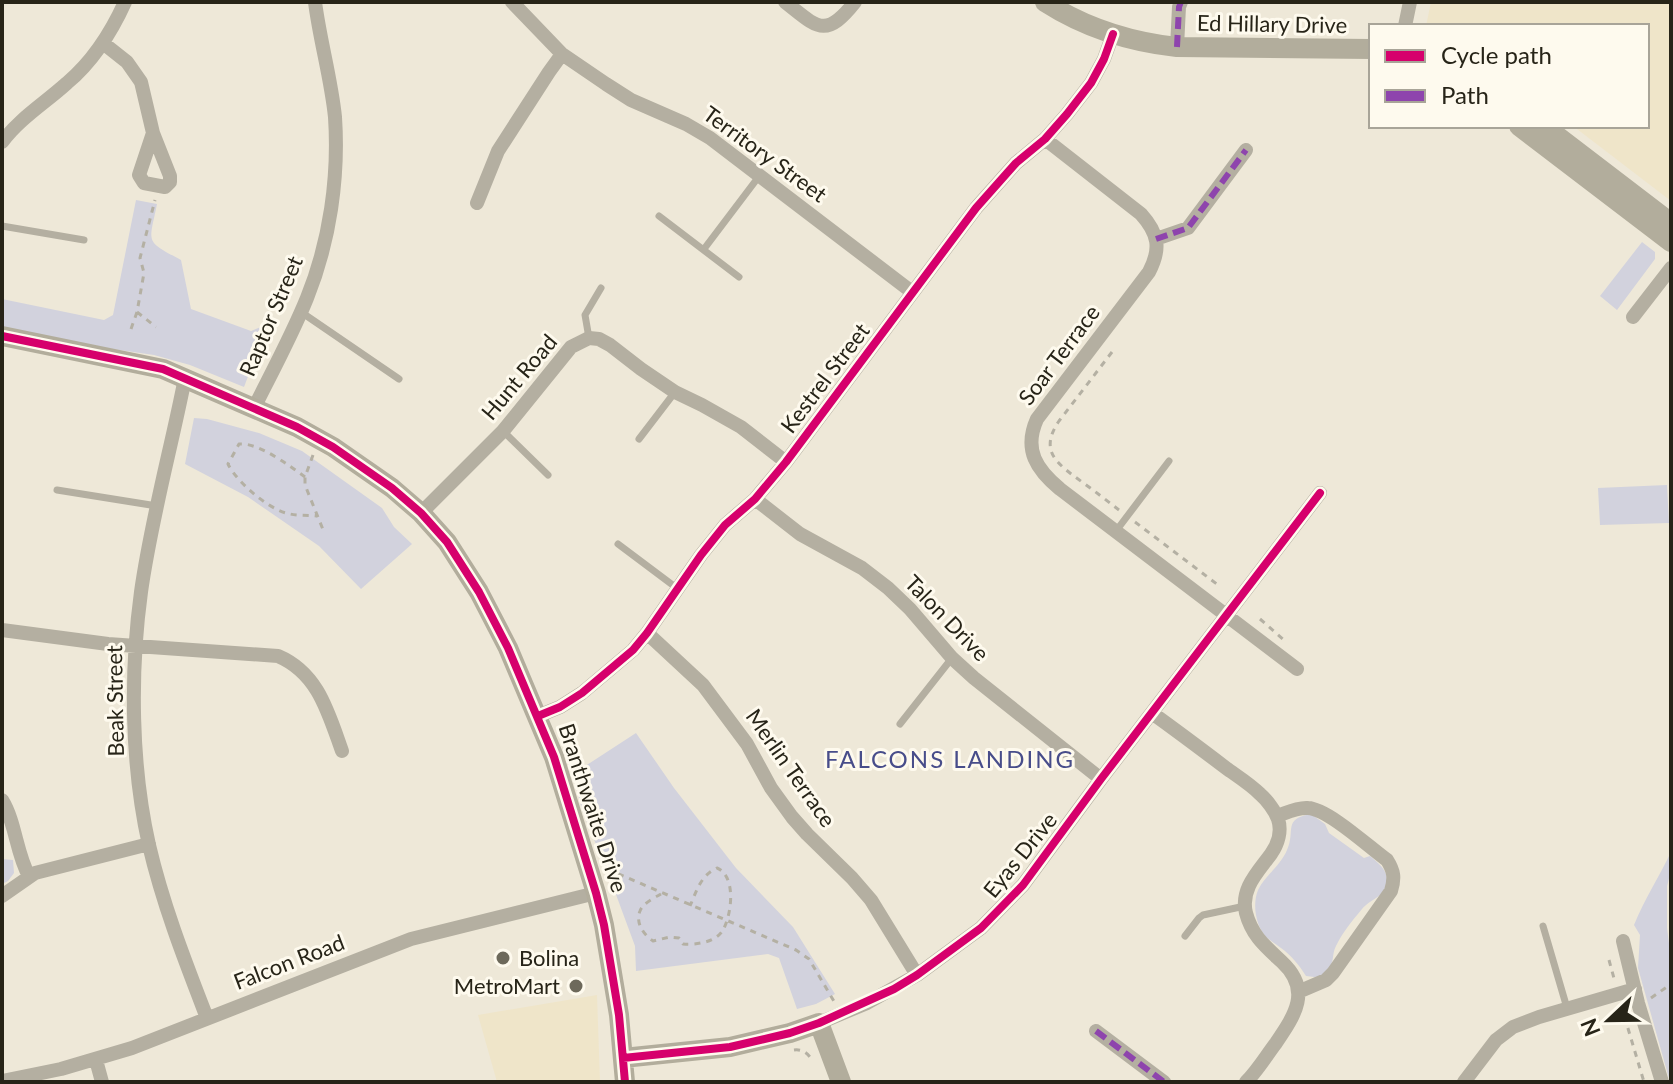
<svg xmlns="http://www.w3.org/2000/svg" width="1673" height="1084" font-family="Lato,sans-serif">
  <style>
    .built { fill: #efe5c9 }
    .green { fill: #d2d2dd }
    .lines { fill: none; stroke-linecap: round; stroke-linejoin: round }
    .path { stroke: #b4b0a3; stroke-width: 3; stroke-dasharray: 6 6; stroke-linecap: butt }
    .lane { stroke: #b4afa1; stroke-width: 7 }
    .street { stroke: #b4afa1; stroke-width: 14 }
    .secondary { stroke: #b2ad9c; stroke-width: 20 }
    .quiet { stroke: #8e44ad; stroke-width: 6; stroke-dasharray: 12 6; stroke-linecap: butt }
    .cycleway-casing { stroke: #fefaee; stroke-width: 13 }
    .cycleway { stroke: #d6006c; stroke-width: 8 }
    .poi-dot { fill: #6d695b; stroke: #fefaee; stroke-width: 3 }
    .labels { text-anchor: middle; stroke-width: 6; stroke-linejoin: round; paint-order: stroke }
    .street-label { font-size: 22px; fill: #272418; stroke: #fefaee }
    .poi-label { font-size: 22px; fill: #272418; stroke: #fefaee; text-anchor: start }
    .neighbourhood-label { font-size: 24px; letter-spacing: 2px; fill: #484d8a; stroke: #fefaee }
  </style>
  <rect width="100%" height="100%" fill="#eee8d8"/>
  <path class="built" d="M1431 2H1671V201L1573 126H1647V26H1426Z
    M597 995 600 1082H497L478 1015Z"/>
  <path class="green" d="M136 200 157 204C149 244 144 240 181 260L191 309 251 331 268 324 244 387 190 365 154 355 2 333V299L104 320 113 315Z
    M1642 242 1655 252V259L1617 310 1600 296Z
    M194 418 207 419 259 433 302 451 382 508 394 527 412 544 361 589 319 546 248 497 185 464Z
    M1667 485 1669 523 1600 525 1598 488Z
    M636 733 674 788 736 868 793 927 835 994 816 1004 797 1009 779 958 768 954 636 971 635 946 611 881 582 810 573 774Z
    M1311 814 1325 824 1329 833 1364 858 1370 856C1378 863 1388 870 1387 882 1384 898 1370 899 1362 909 1353 920 1342 933 1336 946 1331 955 1336 964 1324 974 1319 978 1312 977 1306 976 1299 965 1292 956 1281 948 1277 945 1271 941 1266 937 1256 926 1252 905 1258 890 1265 876 1281 865 1287 850 1296 831 1282 819 1311 814Z
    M1671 852V871L1667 886V928L1671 959 1670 1082 1638 968 1640 935 1634 925C1644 900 1659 877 1671 852Z
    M2 859 13 860 14 873 8 881 2 884Z"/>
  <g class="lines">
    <path class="path" d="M137 312 156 327
      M131 329 137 312 144 273 140 258 155 200
      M1112 352 1059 421C1038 452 1058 464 1082 482 1095 491 1107 501 1119 510
      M313 455 305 477V485L324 532
      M305 477C290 466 258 442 239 444L228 464C236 481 267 508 286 513 296 516 307 515 317 516
      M1135 522 1218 585
      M1260 619 1284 640
      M607 869 796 950 809 959 835 1003
      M661 894C654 898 643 903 640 911 635 923 644 935 653 941L670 937 679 938 683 944C697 945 718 942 724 928 732 912 736 876 717 868 701 875 697 890 690 906
      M1609 960 1615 982
      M1651 998 1671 984
      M1621 1005 1644 1082
      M794 1050C801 1049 806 1052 810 1057L812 1056"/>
    <path class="lane" d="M659 216 739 277
      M2 226 84 240
      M704 249 760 175
      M301 312 399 379
      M589 338 585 315 601 288
      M503 431 548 475
      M639 439 675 392
      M57 490 157 506
      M1116 531 1169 461
      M618 544 678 589
      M900 724 952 658
      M1543 926 1567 1008
      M1185 936 1199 918 1203 915 1245 906"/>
    <path class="street" d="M512 2 562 54 606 84 631 100 686 124 710 138 912 292
      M785 2C817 27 825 40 855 2
      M1405 26 1410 2
      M103 43 127 62 141 82 153 133 170 176V182L165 187 144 183 139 175 153 133
      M1177 47 1179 7 1181 2
      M1045 139 1141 214C1159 234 1161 249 1149 272L1037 419C1023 450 1037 470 1060 489L1297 669
      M2 142C20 118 45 103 67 83 93 61 111 33 125 2
      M477 203 498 151 549 72 562 54
      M1156 239 1188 228 1246 150
      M1633 317 1671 268
      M185 378C171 449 151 520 141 592 130 673 131 765 149 845 163 905 185 961 207 1018
      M254 408C272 372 292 335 307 298 330 241 339 177 335 117 331 78 320 41 315 2
      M755 499 800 534 862 568 888 588 910 609 952 658 974 678 1101 779
      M421 513 503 431 571 347 589 338 599 339 610 345 641 369 675 392 702 405 741 427 786 462
      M2 630 108 644 278 656C318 673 328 712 342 751
      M647 633 703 685 747 744 771 788 792 817 807 834 852 878 871 900 917 975
      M1152 713C1177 731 1201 749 1226 768 1237 776 1250 784 1260 794 1267 800 1275 811 1278 819 1282 831 1278 844 1271 854 1258 872 1240 889 1246 913 1252 936 1266 947 1282 962 1312 990 1295 1015 1276 1043 1266 1056 1258 1070 1246 1082
      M538 716 560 707 582 693 633 650 647 633 701 555 725 525 755 499 786 462 976 208 1016 163 1045 139 1067 114 1091 83 1104 59 1113 34
      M2 800C16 823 16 853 29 876
      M1277 816C1286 813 1297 807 1308 808 1328 809 1369 847 1387 860 1394 871 1395 878 1391 891L1333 973 1326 980 1298 992
      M2 896 35 873 149 844
      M1623 941 1638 1003 1662 1082
      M819 1023 867 1003 917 975 981 928 1023 885 1101 779 1320 493
      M1096 1031 1164 1082
      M96 1060 102 1082
      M2 1081 61 1069 132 1048 411 939 596 893
      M1464 1082 1496 1040 1513 1027 1539 1017 1635 989"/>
    <path class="secondary" d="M1045 2C1084 27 1131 42 1177 47L1371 49
      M1519 126 1671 242
      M1544 126 1671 223
      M2 336 163 369 297 427 333 447 392 488 421 513 447 542 479 592 508 648 554 757 596 893 604 925 619 1015 625 1082
      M623 1058 730 1047 790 1033 819 1023 841 1082"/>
    <path class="quiet" d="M1177 47 1179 7 1181 2
      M1156 239 1188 228 1246 150
      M1096 1031 1164 1082"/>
    <defs>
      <path id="cycleway" d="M2 336 163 369 297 427 333 447 392 488 421 513 447 542 479 592 508 648 554 757 596 893 604 925 619 1015 625 1082
        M538 716 560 707 582 693 633 650 647 633 701 555 725 525 755 499 786 462 976 208 1016 163 1045 139 1067 114 1091 83 1104 59 1113 34
        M623 1058 730 1047 790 1033 819 1023 894 989 917 975 981 928 1023 885 1101 779 1320 493"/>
    </defs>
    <use href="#cycleway" class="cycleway-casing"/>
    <use href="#cycleway" class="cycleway"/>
  </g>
  <g class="poi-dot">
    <circle cx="503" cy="958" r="8"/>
    <circle cx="576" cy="986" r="8"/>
  </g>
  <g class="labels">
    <g class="street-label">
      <text transform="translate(1272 24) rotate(1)" y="8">Ed Hillary Drive</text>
      <text transform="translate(765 154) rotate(36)" y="8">Territory Street</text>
      <text transform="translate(271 316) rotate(-67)" y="8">Raptor Street</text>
      <text transform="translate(1059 355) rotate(-53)" y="8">Soar Terrace</text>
      <text transform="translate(519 377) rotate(-50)" y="8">Hunt Road</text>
      <text transform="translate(825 378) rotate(-53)" y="8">Kestrel Street</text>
      <text transform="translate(947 618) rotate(46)" y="8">Talon Drive</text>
      <text transform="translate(115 701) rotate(-91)" y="8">Beak Street</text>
      <text transform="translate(791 768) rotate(55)" y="8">Merlin Terrace</text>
      <text transform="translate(593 808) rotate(72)" y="8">Branthwaite Drive</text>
      <text transform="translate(1020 855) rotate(-51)" y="8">Eyas Drive</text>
      <text transform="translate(289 962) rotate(-21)" y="8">Falcon Road</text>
    </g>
    <g class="poi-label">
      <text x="519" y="966">Bolina</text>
      <text x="560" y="994" text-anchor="end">MetroMart</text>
    </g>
    <g class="neighbourhood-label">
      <text x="950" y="768">FALCONS LANDING</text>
    </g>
  </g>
  <rect width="1673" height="1084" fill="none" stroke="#272418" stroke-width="8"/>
  <rect x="1369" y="24" width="280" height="104" fill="#fefaee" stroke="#a8a498" stroke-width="2"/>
  <rect x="1385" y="50" width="40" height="12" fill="#d6006c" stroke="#a8a498" stroke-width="2"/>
  <text x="1441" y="64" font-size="24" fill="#272418">Cycle path</text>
  <rect x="1385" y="90" width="40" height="12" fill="#8e44ad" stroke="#a8a498" stroke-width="2"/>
  <text x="1441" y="104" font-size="24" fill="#272418">Path</text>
  <g transform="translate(1609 1020) rotate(248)" stroke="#fefaee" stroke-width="6" paint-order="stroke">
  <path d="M0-6L14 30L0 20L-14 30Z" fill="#272418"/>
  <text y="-12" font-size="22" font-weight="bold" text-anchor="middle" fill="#272418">N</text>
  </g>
</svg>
